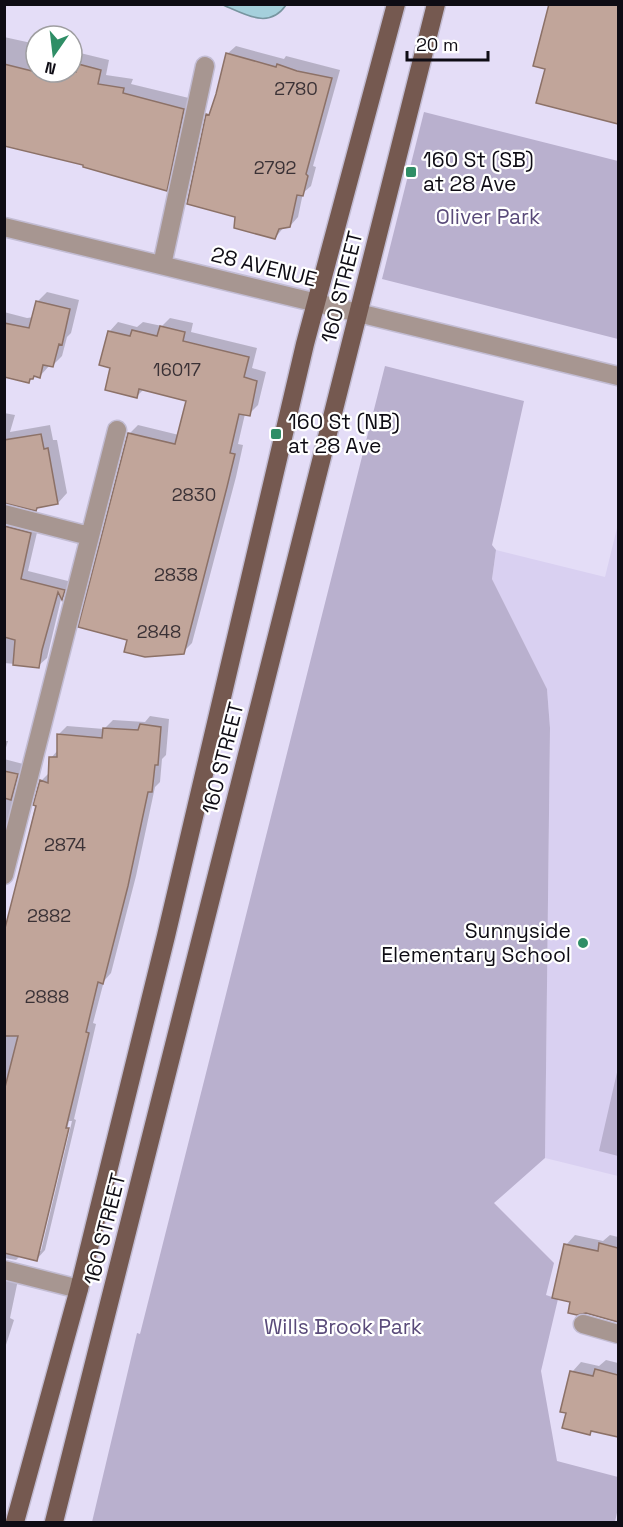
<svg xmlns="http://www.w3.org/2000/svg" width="623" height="1527" font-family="'Space Grotesk',sans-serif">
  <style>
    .built { fill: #d9d0f1 }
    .green { fill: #b9b0ce }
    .water { fill: #a5d0dc; stroke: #7895a0; stroke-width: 1.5 }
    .shadow { fill: #0003; fill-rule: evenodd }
    .building { fill: #c1a59a; stroke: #8c7167; stroke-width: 1.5 }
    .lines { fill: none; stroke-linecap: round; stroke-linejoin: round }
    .minor-casing { stroke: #c2bcd3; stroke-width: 21 }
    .major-casing { stroke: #c2bcd3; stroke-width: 21 }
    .minor { stroke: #a79691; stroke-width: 18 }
    .major { stroke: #755950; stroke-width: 18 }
    .poi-dot { fill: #2f8e66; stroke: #fff; stroke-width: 2 }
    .labels { text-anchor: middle; stroke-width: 4.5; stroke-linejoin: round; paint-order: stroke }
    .number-label { font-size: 18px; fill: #3b3236 }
    .poi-label { font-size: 21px; fill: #0e0c14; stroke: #fff; text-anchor: start }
    .park-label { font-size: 21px; fill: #5a4b7a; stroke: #fff }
    .street-label { font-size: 21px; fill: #0e0c14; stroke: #fff }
  </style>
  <rect width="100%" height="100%" fill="#e4ddf7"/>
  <path class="built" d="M618 524V1176L545 1158 550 728 547 689 492 579 496 550 605 577Z"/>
  <path class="green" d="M424 112 618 161V339L382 279Z
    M385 366 524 401 492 545 496 550 492 579 547 689 550 728 545 1158 494 1203 554 1263 546 1295 558 1299 541 1371 557 1461 618 1477V1508L615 1522H92L137 1333 140 1334Z
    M618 1068V1156L599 1151Z"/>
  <path class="water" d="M223 5H286C269 30 245 14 223 5Z"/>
  <path class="shadow" d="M550 4H618V122L538 102 546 68Z
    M4 37 36 44V72H72V51L109 60 106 75 133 79 131 84 193 99 176 179 166 189 85 164 4 145Z
    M236 46 284 59 286 56 340 70 313 166 316 167 311 186 303 193 298 217 290 226 284 227 275 238 237 216 208 115 213 110 227 54Z
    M47 292 79 300 71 333 67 337 62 356 52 366 50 365 40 376 36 375 29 381 4 375V312L27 318 34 317 37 302Z
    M170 318 193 323 191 332 257 348 252 368 266 372 258 405 249 414H245L238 444 243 445 236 477 192 643 183 652 129 639V434L138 425 179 435 188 399 144 389 137 396 111 367 109 332 118 322 137 327 143 322 162 326Z
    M4 413 15 415 10 432 50 425 53 440H57L67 493 58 503 39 506 36 509 4 502Z
    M4 519 39 524 28 571 72 582 70 590 61 599 47 658 38 666 4 663Z
    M150 716 169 719 166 755 162 759 160 782 155 787 136 876 111 973 104 981 93 1023 96 1024 74 1119 76 1120 45 1250 37 1259 21 1255 16 1260 4 1258V942L41 781 50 772 51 758 58 750 59 734 67 726 104 729 113 720 145 722ZM69 1121H72L41 1251H38Z
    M4 741H8L4 754Z
    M4 759 27 765 12 824 4 831Z
    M575 1235 603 1241 610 1235 618 1237V1321L586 1312 572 1301 566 1245Z
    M4 1269 19 1275 10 1318 14 1320 4 1351Z
    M606 1360 618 1363V1436L593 1430 589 1433 567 1412 572 1372 581 1362 599 1366Z"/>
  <path class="building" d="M549 4H618V124L536 103 545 69 533 66Z
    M226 53 276 67 277 64 297 71 332 78 306 174 308 176 303 196 297 195 290 227 279 229 275 239 234 228 235 217 187 204 206 114 209 115 216 94Z
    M4 64 36 72H76L78 64 101 70 98 84 124 88 123 93 184 109 167 191 83 167V165L4 146Z
    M36 301 70 309 62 345 59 344 53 367 43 365 40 378 34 376 33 379H30L29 383 4 377V323L29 328Z
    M160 326 185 332 183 341 249 357 244 377 257 381 250 416 239 414 230 453 235 454 227 487 184 654 145 657 124 652 127 640 78 627 128 433 175 444 186 401 139 389 137 398 105 390 110 368 99 365 108 331 130 336 132 330 157 336Z
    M41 434 44 449 48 448 58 504 37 508 36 511 4 503V440Z
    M4 526 31 533 21 579 65 590 62 600 58 592 42 650 39 668 13 665 15 640 4 637Z
    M140 724 161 727 158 765H155L152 792H148L128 886 103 984 98 982 86 1032 89 1033 66 1128H69L37 1261 4 1253V1091L18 1036H4V932L36 806 33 805 40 780 48 783 49 757H57V734L102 738 103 728 138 730Z
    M4 771 18 774 11 800 4 798Z
    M599 1243 618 1248V1322L586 1313 577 1315 568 1313 570 1302 552 1298 564 1244 598 1251Z
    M595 1369 618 1375V1437L591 1431 590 1435 562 1428 566 1413 560 1412 570 1371 593 1376Z"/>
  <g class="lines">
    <defs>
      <path id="minor" d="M4 227 618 376
        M162 265 205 66
        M4 514 89 536
        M4 875 117 430
        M4 1270 79 1289
        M583 1324 618 1334"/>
      <path id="major" d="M15 1522 79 1289 166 936 305 344 396 4
        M54 1522 436 4"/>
    </defs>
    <use href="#minor" class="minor-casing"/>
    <use href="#major" class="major-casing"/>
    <use href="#minor" class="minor"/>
    <use href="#major" class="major"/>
  </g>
  <g class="poi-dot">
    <rect x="405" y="166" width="12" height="12" rx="3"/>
    <rect x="270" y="428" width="12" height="12" rx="3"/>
    <circle cx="583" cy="943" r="6"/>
  </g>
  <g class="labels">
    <g class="number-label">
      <text x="296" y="95">2780</text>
      <text x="275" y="174">2792</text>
      <text x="177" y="376">16017</text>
      <text x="194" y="501">2830</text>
      <text x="176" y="581">2838</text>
      <text x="159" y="638">2848</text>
      <text x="65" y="851">2874</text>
      <text x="49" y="922">2882</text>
      <text x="47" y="1003">2888</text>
    </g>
    <g class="poi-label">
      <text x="423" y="167">160 St (SB)<tspan x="423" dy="24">at 28 Ave</tspan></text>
      <text x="288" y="429">160 St (NB)<tspan x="288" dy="24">at 28 Ave</tspan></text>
      <text x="571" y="938" text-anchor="end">Sunnyside<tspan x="571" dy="24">Elementary School</tspan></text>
    </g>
    <g class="park-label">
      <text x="488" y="224">Oliver Park</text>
      <text x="343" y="1334">Wills Brook Park</text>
    </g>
    <g class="street-label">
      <text transform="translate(264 267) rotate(14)" y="7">28 AVENUE</text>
      <text transform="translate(342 287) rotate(-76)" y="7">160 STREET</text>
      <text transform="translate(223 758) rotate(-76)" y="7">160 STREET</text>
      <text transform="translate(105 1229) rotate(-76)" y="7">160 STREET</text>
    </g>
  </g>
  <rect width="623" height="1527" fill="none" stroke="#0e0c14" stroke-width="12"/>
  <g transform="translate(54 54) rotate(194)"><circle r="28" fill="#ffffff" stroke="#9f9ea1" stroke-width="1.5"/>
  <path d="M0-4.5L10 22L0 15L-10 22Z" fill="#2f8e66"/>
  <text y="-9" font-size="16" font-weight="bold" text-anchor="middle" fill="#0e0c14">N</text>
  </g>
  <path d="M407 51v9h81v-9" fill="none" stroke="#0e0c14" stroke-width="3"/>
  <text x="416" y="51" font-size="18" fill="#0e0c14" stroke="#ffffff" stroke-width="4.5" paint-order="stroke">20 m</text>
</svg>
